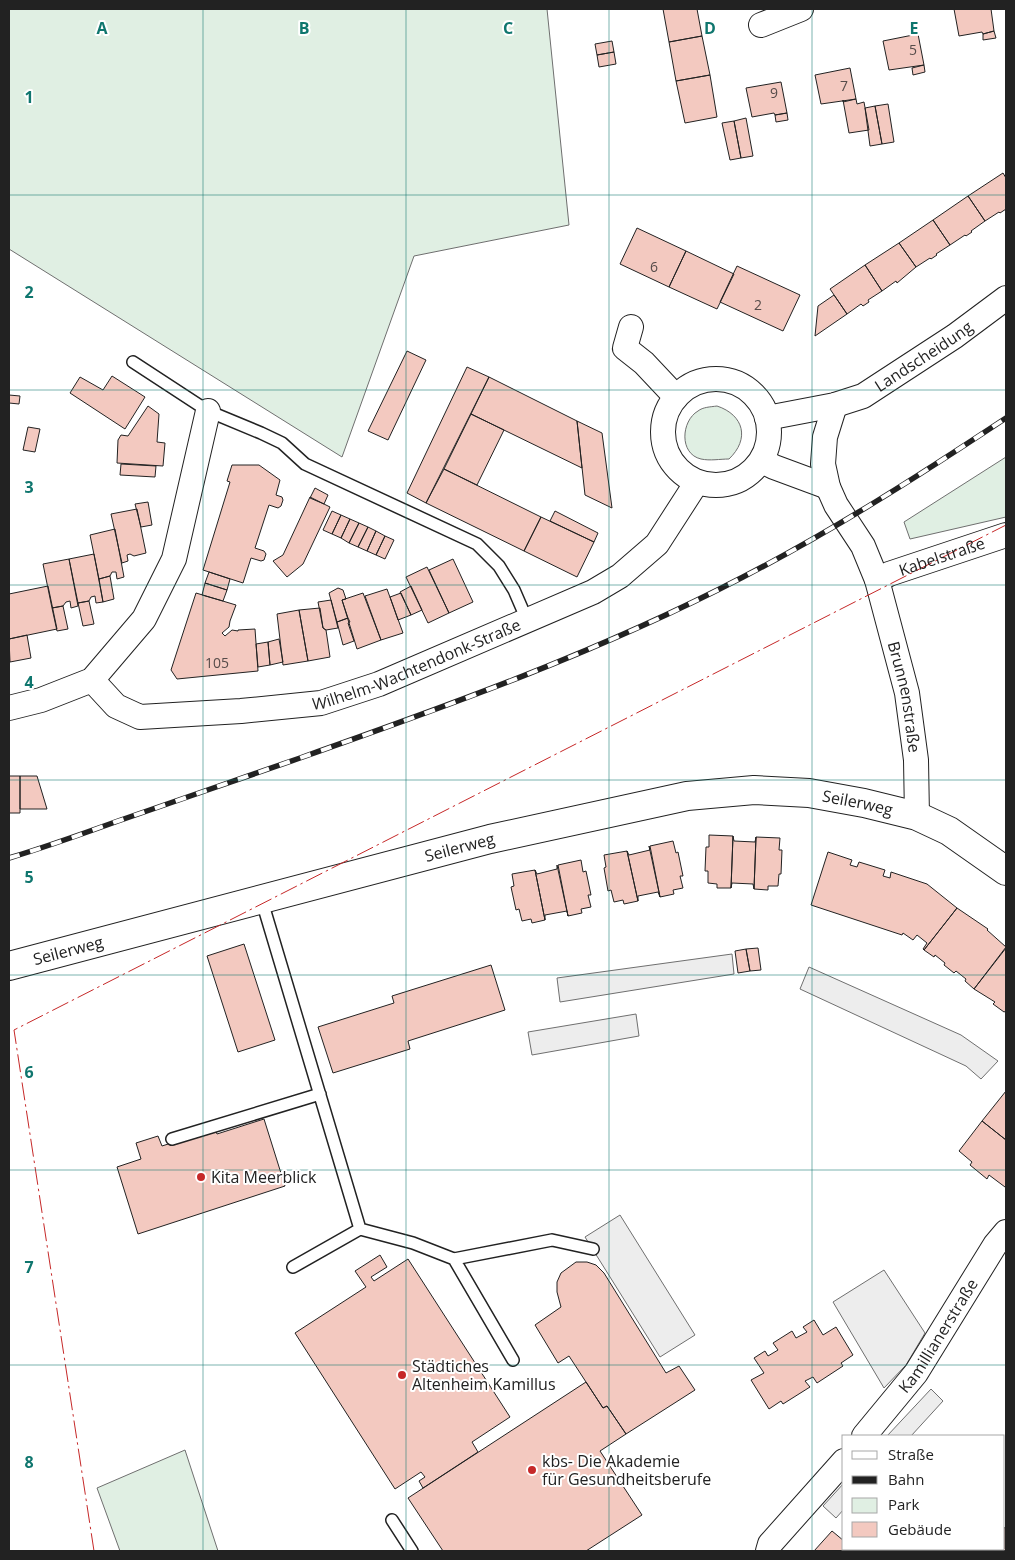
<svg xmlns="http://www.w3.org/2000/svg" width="1015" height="1560" font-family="'Open Sans',sans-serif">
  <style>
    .green { fill: #e0efe3; stroke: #6f6f6f }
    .parking { fill: #ededed; stroke: #6f6f6f }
    .building { fill: #f3c9c0; stroke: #222 }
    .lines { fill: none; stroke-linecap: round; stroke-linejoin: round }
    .service-casing { stroke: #222; stroke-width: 14 }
    .minor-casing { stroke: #222; stroke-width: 26 }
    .tertiary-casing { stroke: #222; stroke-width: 30 }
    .service { stroke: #fff; stroke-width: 11 }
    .minor { stroke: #fff; stroke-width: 24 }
    .tertiary { stroke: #fff; stroke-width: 28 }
    .rail-casing { stroke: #222; stroke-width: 5.5 }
    .rail { stroke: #fff; stroke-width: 4; stroke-dasharray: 11; stroke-linecap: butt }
    .power { stroke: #c62828; stroke-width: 1; stroke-dasharray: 18 4 2.5 4; stroke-linecap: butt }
    .grid { fill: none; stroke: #0f766e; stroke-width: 1; stroke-opacity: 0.55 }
    .poi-dot { fill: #c62828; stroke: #fff; stroke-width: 2 }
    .labels { text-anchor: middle; stroke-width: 4; stroke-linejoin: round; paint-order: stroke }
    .number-label { font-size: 14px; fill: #564c4a }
    .street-label { font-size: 16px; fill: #222; stroke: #fff }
    .poi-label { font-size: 16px; fill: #222; stroke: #fff; text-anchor: start }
    .grid-label { font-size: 16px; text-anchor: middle; font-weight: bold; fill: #0f766e; stroke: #fff; stroke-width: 4; stroke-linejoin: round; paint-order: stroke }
  </style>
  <rect width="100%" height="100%" fill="#fff"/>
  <path class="green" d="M9 9H547L569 225 414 256 342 457 9 249Z
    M717 406C744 415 750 439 729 459 720 459 710 461 701 459 679 454 681 421 698 411 703 407 710 407 717 406Z
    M1006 457V517L910 539 904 522Z
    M185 1450 218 1551H120L97 1488Z"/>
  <path class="parking" d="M732 954 734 974 560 1002 557 978Z
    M809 967 961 1035 998 1061 981 1079 966 1066 800 989Z
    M636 1014 639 1036 532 1055 528 1032Z
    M620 1215 695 1335 660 1357 585 1237Z
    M884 1270 925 1333 906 1365 884 1388 833 1302Z
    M931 1389 943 1401 911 1436H887Z
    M844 1483V1509L836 1518 823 1506Z"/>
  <path class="building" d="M663 9H697L702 36 669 42Z
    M954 9H991L994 31 983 34 982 32 959 36Z
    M994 31 996 38 983 40V34Z
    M918 34 924 65 889 70 883 41Z
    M702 36 710 75 676 81 669 42Z
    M612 41 614 52 597 55 595 44Z
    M614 52 616 64 599 67 597 55Z
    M924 65 925 72 913 75 912 68Z
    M850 68 856 99 821 104 815 75Z
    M710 75 717 117 685 123 676 81Z
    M781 82 787 113 775 115 774 113 752 117 746 88Z
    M856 99 857 104 864 102 869 130 849 133 843 100V102Z
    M888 104 894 142 882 144 875 106Z
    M875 106 882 144 870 146 865 108Z
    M787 113 788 120 776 122 775 115Z
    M746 118 753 156 741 158 734 121Z
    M734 121 741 158 730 160 722 123Z
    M1003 173 1006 178V209L1000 213 999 212 985 221 968 196Z
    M968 196 985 221 971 231 972 232 966 236 965 235 950 245 933 220Z
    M933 220 950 245 936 254 937 255 931 259 930 258 916 267 899 243Z
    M637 228 686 251 669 287 620 264Z
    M899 243 916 267 897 283 896 281 882 291 865 265Z
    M686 251 734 274 717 309 669 287Z
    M865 265 882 291 868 300 869 302 863 306 861 304 847 314 830 289Z
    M737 266 800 295 783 331 720 302Z
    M834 295 847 314 815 336 818 306Z
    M407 351 426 360 388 440 368 431Z
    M467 367 489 377 426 503 407 493Z
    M112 376 145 397 125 429 70 393 80 377 103 390Z
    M489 377 577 421 582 468 471 414Z
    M9 395 20 396 19 404 9 403Z
    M148 406 159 414 157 442 165 443 163 466 117 463 118 440 121 435 128 436Z
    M471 414 504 430 477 485 444 469Z
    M577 421 602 433 612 508 585 495Z
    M28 427 40 429 35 452 23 450Z
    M121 464 156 466 155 477 120 475Z
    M232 465H259L280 480 276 495 282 497 283 500 281 506 278 508 269 505 255 548 264 551 266 554 264 560 261 561 251 558 243 583 203 570 230 482 227 481Z
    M444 469 541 517 524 551 426 503Z
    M315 488 328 495 324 504 310 498Z
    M310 497 330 507 303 564 287 577 273 561 283 555Z
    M148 502 152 525 141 527 135 504Z
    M137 509 146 553 134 556 130 554 127 555 128 561 122 563 111 514Z
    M332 511 341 515 332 534 323 530Z
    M555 511 598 533 594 542 550 521Z
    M341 515 350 519 341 538 332 534Z
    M541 517 594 542 577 577 524 551Z
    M350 519 359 523 349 543 341 538Z
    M359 523 368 527 358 547 349 543Z
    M368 527 376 531 367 551 358 547Z
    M115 529 124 577 117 579 116 572H112L110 576 99 579 90 535Z
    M376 531 385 536 376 555 367 551Z
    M385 536 394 540 385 559 376 555Z
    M94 554 103 602 96 603 95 596 91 597 89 601 78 603 69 559Z
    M69 559 78 606 71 608 70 601 66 602 63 606 52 608 43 564Z
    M453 559 473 602 449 613 429 570Z
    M427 567 449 613 428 623 406 577Z
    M209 572 230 579 227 590 205 583Z
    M110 576 114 599 103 602 99 579Z
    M205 583 227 590 223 601 202 595Z
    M48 586 57 629 9 639V594Z
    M411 586 422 610 411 615 400 592Z
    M338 588 343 590 346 599 342 600 348 618 337 622 329 593Z
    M387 589 403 633 381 640 365 596Z
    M196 593 236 605 230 621 229 627 222 633 225 636 232 630 238 631V630L255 629 258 671 177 679 171 670Z
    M363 593 381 640 357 649 342 600Z
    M401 593 411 615 398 620 390 597Z
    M331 600 338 628 326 630 323 628 318 602Z
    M89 601 94 624 83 626 78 603Z
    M63 606 68 629 57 631 52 608Z
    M320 608 323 628 326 630 330 657 308 661 299 610Z
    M299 610 308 661 283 665 277 614Z
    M348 618 350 622 348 623 354 641 343 645 337 622Z
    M27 635 31 658 10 662 9 639Z
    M279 639 283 662 270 665 268 642Z
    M268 642 270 665 258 667 256 644Z
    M9 776H20V813H9Z
    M20 776H37L47 809H20Z
    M709 835 733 836 731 888H717V884L708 883V871H705L706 847H709Z
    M733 836 734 841 755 842 756 837 754 889 753 884 732 883 731 888Z
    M756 837 780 838 779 850H782L781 874H779L778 886H768V890L754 889Z
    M673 841 676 853 678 852 683 876H680L683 888 673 890 674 894 660 897 650 846Z
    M649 846 660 897 658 892 638 896V901L627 851 629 855 650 850Z
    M627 851 638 901 624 904 623 900 614 902 611 890 608 891 604 868 606 867 604 855Z
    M828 852 852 860 850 865 857 867 859 862 885 870 883 876 890 878 891 872 927 884 957 908 924 950 923 949 927 943 917 935 913 940 903 933 902 935 811 905Z
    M581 860 583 872 586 871 591 895H588L591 907 581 909 582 913 568 916 558 865Z
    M557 865 568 916 567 911 545 915V920L535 870 537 874 557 869Z
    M535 870 545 920 532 923 531 919 522 921 519 909 516 910 511 887 514 886 512 874Z
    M957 908 988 929 987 930 1006 947 974 989 965 981 966 979 956 971 954 973 944 965 945 963 935 955 934 957 924 950Z
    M244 944 275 1040 238 1052 207 956Z
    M758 948 761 970 750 971 746 949Z
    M1006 948V1011L1004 1012 993 1004 995 1002 974 989Z
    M746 949 750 971 738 973 735 951Z
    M491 965 505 1010 408 1041 410 1049 333 1073 318 1027 394 1003 392 996Z
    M1006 1091V1140L982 1121Z
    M264 1119 285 1186 138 1234 117 1167 141 1159 136 1143 158 1136 162 1146 215 1129 217 1134Z
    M982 1121 1006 1140V1186L1005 1187 989 1175 987 1179 970 1165 972 1162 959 1151Z
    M380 1255 387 1267 371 1277 374 1281 408 1259 510 1417 472 1442 478 1452 423 1488 419 1481 425 1477 421 1472 395 1489 295 1333 366 1287 355 1271Z
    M576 1262H587L596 1265 604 1273 666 1373 679 1366 695 1390 626 1434 607 1406 603 1408 569 1356 558 1363 535 1325 561 1307 557 1292V1282L561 1273Z
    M814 1320 823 1335 836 1327 853 1355 841 1363 843 1366 817 1383 813 1377 805 1381 810 1387 783 1404 781 1401 769 1409 751 1380 764 1373 754 1358 765 1351 768 1356 778 1350 773 1343 792 1331 796 1338 807 1332 803 1327Z
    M586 1382 603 1408 607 1406 626 1434 600 1451 642 1515 586 1551H443L408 1498Z
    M1006 1527V1551H1001V1549H1004V1528Z
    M832 1531 844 1541V1549H846L843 1551H814Z"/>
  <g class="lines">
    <defs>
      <path id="service" d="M133 362 208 411 261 433 282 443 305 464 477 544 499 566 514 590 527 620
        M261 898 360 1229 413 1243 454 1259 513 1360
        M172 1139 320 1094
        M454 1259 552 1240 593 1249
        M293 1267 360 1229
        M392 1520 412 1551
        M891 1549V1551"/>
      <g id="minor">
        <path d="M761 25 801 9"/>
        <path d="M631 327 625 348 644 363 676 397"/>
        <circle cx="716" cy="432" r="53"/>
        <path id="s1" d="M835 405 825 437 823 464 828 487 836 505 863 546 877 580 907 693 916 760 917 816"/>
        <path id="s2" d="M767 418 835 405 863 396 955 336 1006 298"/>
        <path d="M762 461 774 467 828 487"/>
        <path id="s3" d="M877 580 889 574 1006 535"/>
        <path id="s4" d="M92 680 116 706 140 717 241 711 321 703 379 684 593 592 620 576 657 544 697 482"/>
        <path d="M9 708 41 700 92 680 144 619 174 559 208 411"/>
        <path id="s5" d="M864 1436 916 1373 995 1245 1006 1232"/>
        <path d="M768 1551 770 1544 844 1461"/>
      </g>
      <g id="tertiary">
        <path id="s6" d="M9 966 490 839 687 796 754 790 809 793 864 803 917 816 949 831 1006 871"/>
      </g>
    </defs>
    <use href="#service" class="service-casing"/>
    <use href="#minor" class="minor-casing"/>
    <use href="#tertiary" class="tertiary-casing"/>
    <use href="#service" class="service"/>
    <use href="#minor" class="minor"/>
    <use href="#tertiary" class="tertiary"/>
    <defs>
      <path id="rail" d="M9 858C46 847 82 834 118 821 179 800 239 779 300 758 450 705 601 651 743 577 834 530 920 475 1006 418"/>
    </defs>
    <use href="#rail" class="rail-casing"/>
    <use href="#rail" class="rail"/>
    <path class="power" d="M94 1551 14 1030 1006 525"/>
  </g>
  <path class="grid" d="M203 9V1551M406 9V1551M609 9V1551M812 9V1551M9 195H1006M9 390H1006M9 585H1006M9 780H1006M9 975H1006M9 1170H1006M9 1365H1006"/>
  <g class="poi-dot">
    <circle cx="201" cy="1177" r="5"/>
    <circle cx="402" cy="1375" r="5"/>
    <circle cx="532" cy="1470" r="5"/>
  </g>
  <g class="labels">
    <g class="number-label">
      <text x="913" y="55">5</text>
      <text x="844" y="91">7</text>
      <text x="774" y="98">9</text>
      <text x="654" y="272">6</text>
      <text x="758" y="310">2</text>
      <text x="217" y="668">105</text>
    </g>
    <g class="street-label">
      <text dy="6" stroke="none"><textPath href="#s2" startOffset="171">Landscheidung</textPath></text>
      <text dy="6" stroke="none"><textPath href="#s3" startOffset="69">Kabelstraße</textPath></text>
      <text dy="6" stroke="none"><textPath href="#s4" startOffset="346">Wilhelm-Wachtendonk-Straße</textPath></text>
      <text dy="6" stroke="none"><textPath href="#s1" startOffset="310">Brunnenstraße</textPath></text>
      <text dy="6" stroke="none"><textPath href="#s6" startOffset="871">Seilerweg</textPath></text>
      <text dy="6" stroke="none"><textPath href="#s6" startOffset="466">Seilerweg</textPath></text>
      <text dy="6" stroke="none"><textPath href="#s6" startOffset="61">Seilerweg</textPath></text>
      <text dy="6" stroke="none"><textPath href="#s5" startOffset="125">Kamillianerstraße</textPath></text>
    </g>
    <g class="poi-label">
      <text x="211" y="1183">Kita Meerblick</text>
      <text x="412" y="1372">Städtiches<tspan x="412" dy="18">Altenheim Kamillus</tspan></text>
      <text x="542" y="1467">kbs- Die Akademie<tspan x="542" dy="18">für Gesundheitsberufe</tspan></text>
    </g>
  </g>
  <g class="grid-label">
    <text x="102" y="34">A</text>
    <text x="304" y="34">B</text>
    <text x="508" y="34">C</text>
    <text x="710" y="34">D</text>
    <text x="914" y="34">E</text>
    <text x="29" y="103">1</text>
    <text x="29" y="298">2</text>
    <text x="29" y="493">3</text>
    <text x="29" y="688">4</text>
    <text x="29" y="883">5</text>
    <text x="29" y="1078">6</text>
    <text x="29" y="1273">7</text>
    <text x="29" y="1468">8</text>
  </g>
  <rect width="1015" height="1560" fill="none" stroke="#222222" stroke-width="20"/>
  <rect x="842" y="1435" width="162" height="115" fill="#ffffff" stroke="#a7a7a7"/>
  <rect x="852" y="1451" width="25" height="8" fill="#ffffff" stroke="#a7a7a7"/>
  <text x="888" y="1460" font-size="15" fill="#222222">Straße</text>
  <rect x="852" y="1476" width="25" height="8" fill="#222222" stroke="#a7a7a7"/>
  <text x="888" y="1485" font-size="15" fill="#222222">Bahn</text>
  <rect x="852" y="1498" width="25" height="15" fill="#e0efe3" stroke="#a7a7a7"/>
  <text x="888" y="1510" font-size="15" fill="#222222">Park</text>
  <rect x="852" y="1522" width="25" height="15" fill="#f3c9c0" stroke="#a7a7a7"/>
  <text x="888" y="1535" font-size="15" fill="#222222">Gebäude</text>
</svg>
